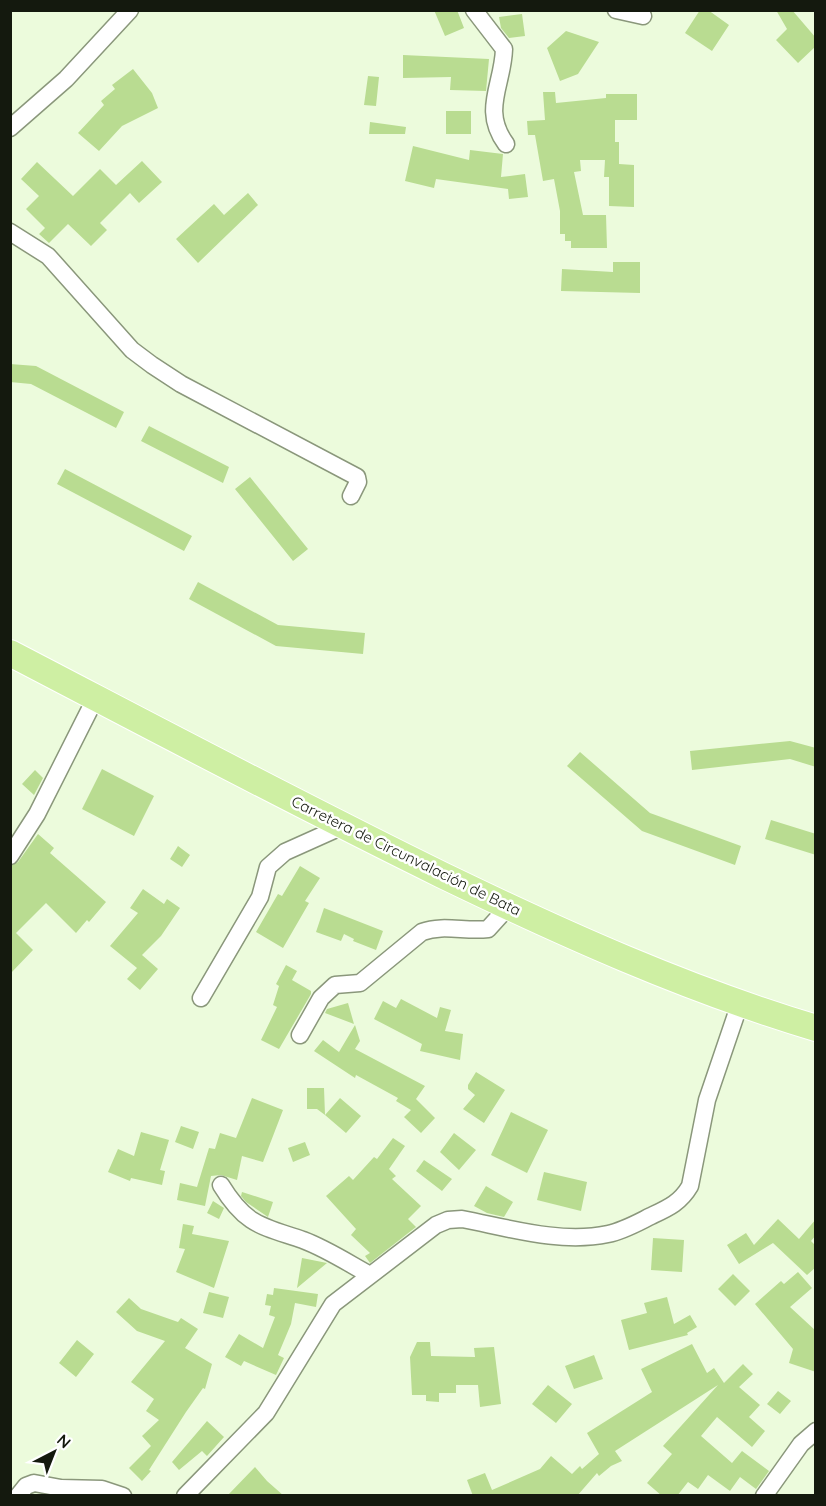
<svg xmlns="http://www.w3.org/2000/svg" width="826" height="1506" font-family="Quicksand,sans-serif">
  <style>
    .building { fill: #b9dc91 }
    .lines { fill: none; stroke-linecap: round; stroke-linejoin: round }
    .street-casing { stroke: #8a977b; stroke-width: 19 }
    .primary-casing { stroke: #fff; stroke-width: 28 }
    .street { stroke: #fff; stroke-width: 16 }
    .primary { stroke: #ceefa3; stroke-width: 26 }
    .labels { text-anchor: middle; stroke-width: 5; stroke-linejoin: round; paint-order: stroke }
    .street-label { font-size: 15px; fill: #14190e; stroke: #fff }
  </style>
  <rect width="100%" height="100%" fill="#ecfbdc"/>
  <path class="building" d="M434 10H457L464 28 445 36Z
    M700 10H708L729 25 712 51 685 33Z
    M776 10H792L816 38V46L798 63 776 40 787 29Z
    M522 14 525 36 509 38 501 28 499 17Z
    M566 31 599 42 578 74 560 81 547 48Z
    M403 55 489 59 486 91 450 90 451 77 403 78Z
    M133 69 152 93 158 108 122 126 99 151 78 133 104 105 101 101 115 89 112 85Z
    M368 76 379 77 376 106 364 105Z
    M543 92H555L556 103 606 98V94H637V120H615V142H619V164L634 165V207L609 206V177H604L605 160H580L581 171 574 172 583 215H606L607 248H571V241H565V234H560V211L554 179 543 181 535 135H528L527 121 545 120Z
    M446 111H471V134H446Z
    M370 122 406 127 405 134H369Z
    M413 146 469 160 470 150 503 154 501 177 525 174 528 197 509 199 508 189 436 179 434 188 405 181Z
    M142 161 162 182 139 203 130 193 100 223 107 230 91 246 68 224 49 243 39 234 45 228 26 209 39 196 21 179 37 162 73 196 100 169 116 185Z
    M248 193 258 205 198 263 176 239 214 204 224 215Z
    M613 262H640V293L561 291 562 269 613 272Z
    M10 364 36 366 124 412 116 428 31 384 10 382Z
    M149 426 229 467 223 483 141 441Z
    M65 469 192 536 184 551 57 484Z
    M250 477 308 549 293 561 235 489Z
    M198 582 278 625 365 633 363 654 276 646 189 599Z
    M790 741 816 748V767L790 759 692 770 690 751Z
    M580 752 650 813 741 846 735 865 642 831 567 766Z
    M102 769 154 796 134 836 82 809Z
    M35 770 43 778 34 795 22 784Z
    M771 820 816 834V855L765 839Z
    M38 834 54 848 50 853 106 902 89 922 87 920 76 933 46 903 16 933 33 950 10 974V866L18 862Z
    M178 846 190 855 182 867 170 859Z
    M300 866 320 878 305 901 309 903 283 948 256 932 278 894 282 896Z
    M143 889 164 904 167 899 180 908 161 936 142 955 158 969 140 990 127 979 137 968 110 946 138 913 130 908Z
    M324 908 383 931 376 950 353 941 354 939 344 934 341 941 316 932Z
    M286 965 297 971 292 980 311 991V994L279 1049 261 1040 277 1007 273 1005 279 986 276 984Z
    M401 999 437 1018 440 1007 451 1010 445 1031 463 1034 460 1060 420 1051 422 1044 374 1019 383 1001 396 1008Z
    M348 1003 354 1024 325 1013 327 1009Z
    M355 1025 360 1041 355 1049 425 1086 416 1099 435 1118 421 1133 404 1117 411 1110 396 1101 398 1098 356 1075 355 1078 314 1051 323 1040 339 1052Z
    M476 1072 505 1090 484 1123 463 1109 475 1095 468 1089V1085Z
    M307 1088H324L325 1115 317 1109H307Z
    M252 1098 283 1110 263 1162 242 1156 237 1180 221 1175 211 1176 205 1206 177 1200 180 1183 197 1187 209 1148 215 1149 220 1133 236 1138Z
    M340 1098 361 1116 346 1133 325 1115Z
    M511 1112 548 1130 527 1173 491 1155Z
    M181 1126 199 1132 193 1149 175 1142Z
    M141 1132 169 1140 160 1170 165 1171 162 1185 131 1178 130 1181 108 1172 118 1149 134 1156Z
    M454 1133 476 1150 459 1170 440 1152Z
    M393 1138 405 1146 389 1169 396 1176 392 1179 421 1206 408 1219 416 1227 370 1263 365 1256 370 1253 351 1235 356 1229 326 1196 349 1176 353 1180 374 1157 377 1159Z
    M305 1142 310 1155 293 1162 288 1148Z
    M424 1160 452 1179 442 1191 416 1171Z
    M544 1172 587 1182 581 1211 537 1200Z
    M486 1186 513 1202 504 1217 487 1213 474 1206Z
    M242 1192 273 1202 268 1217 246 1202 241 1196Z
    M213 1201 224 1208 219 1219 207 1213Z
    M778 1219 799 1239 816 1219V1235L811 1241 816 1246V1267L807 1275 773 1243 739 1264 727 1245 746 1233 754 1245Z
    M183 1224 194 1226 192 1234 229 1241 214 1288 176 1272 185 1249 179 1248Z
    M653 1238 684 1240 682 1272 651 1270Z
    M302 1258 327 1263 297 1288Z
    M798 1272 812 1288 790 1307 816 1331V1372L789 1363 793 1349 755 1304 781 1281 784 1284Z
    M733 1274 750 1291 735 1306 718 1289Z
    M274 1288 318 1294 316 1307 295 1303 291 1324 278 1355 284 1358 276 1375 244 1361 241 1366 225 1357 239 1334 263 1348 275 1317 269 1315 271 1306 265 1305 267 1294 273 1295Z
    M209 1292 229 1297 223 1318 203 1313Z
    M667 1297 674 1324 690 1315 697 1327 687 1333 688 1335 629 1350 621 1320 647 1313 644 1303Z
    M129 1298 141 1309 178 1322 181 1318 198 1329 185 1348 212 1364 205 1389 203 1388 186 1412 149 1470 151 1471 142 1481 129 1468 151 1446 142 1436 159 1420 146 1411 154 1399 131 1382 165 1341 137 1331 116 1312Z
    M77 1340 94 1354 76 1377 59 1363Z
    M417 1342H430L431 1356 475 1357 474 1348 494 1347 501 1404 480 1407 478 1385H456V1393H439V1402L426 1401V1395H412L410 1357Z
    M692 1344 707 1373 714 1368 724 1383 743 1364 753 1374 739 1387 760 1405 749 1417 765 1431 752 1447 717 1417 701 1436 732 1463 742 1451 769 1471 756 1489 740 1477 730 1491 708 1475 698 1489 688 1482 677 1496H662L647 1483 672 1454 663 1446 718 1385 615 1451 622 1461 611 1466 599 1476 597 1473 577 1496H473L467 1480 485 1473 492 1490 540 1469 551 1456 572 1474 580 1466 582 1469 599 1454 587 1433 652 1392 641 1369Z
    M594 1355 603 1379 574 1389 565 1366Z
    M548 1385 572 1404 556 1423 532 1404Z
    M778 1391 791 1401 780 1414 767 1404Z
    M207 1421 224 1437 207 1456 202 1451 179 1470 172 1462Z
    M255 1467 267 1481 284 1496H227Z"/>
  <g class="lines">
    <defs>
      <path id="street" d="M474 10 504 49C503 85 481 110 506 144
        M616 10 643 16
        M10 128 66 79 130 10
        M10 232 48 256 132 350 152 365 181 384 357 477 358 482 351 496
        M10 856 37 814 96 697
        M201 998 260 897 268 867 285 852 343 826
        M300 1035 321 998 335 985 360 983 422 932C443 924 466 932 488 929L508 907
        M221 1185C246 1226 262 1226 303 1240 327 1249 348 1263 370 1275
        M18 1496 26 1486 34 1483 61 1488 102 1489 123 1496
        M185 1496 266 1413 333 1304 436 1225 448 1220 462 1219C509 1228 561 1244 608 1234 623 1231 637 1223 651 1216 668 1208 680 1203 690 1186L707 1100 740 1003
        M764 1496 801 1444 816 1431"/>
      <path id="primary" d="M10 653C154 728 297 804 442 875 564 934 686 989 816 1028"/>
    </defs>
    <use href="#street" class="street-casing"/>
    <use href="#primary" class="primary-casing"/>
    <use href="#street" class="street"/>
    <use href="#primary" class="primary"/>
  </g>
  <g class="labels">
    <g class="street-label">
      <text transform="translate(406 856) rotate(26)" y="5">Carretera de Circunvalación de Bata</text>
    </g>
  </g>
  <rect width="826" height="1506" fill="none" stroke="#14190e" stroke-width="24"/>
  <g transform="translate(54 1452) rotate(42)" stroke="#ffffff" stroke-width="4.5" paint-order="stroke">
  <path d="M0-4.5L10 22L0 15L-10 22Z" fill="#14190e"/>
  <text y="-9" font-size="16" font-weight="bold" text-anchor="middle" fill="#14190e">N</text>
  </g>
</svg>
